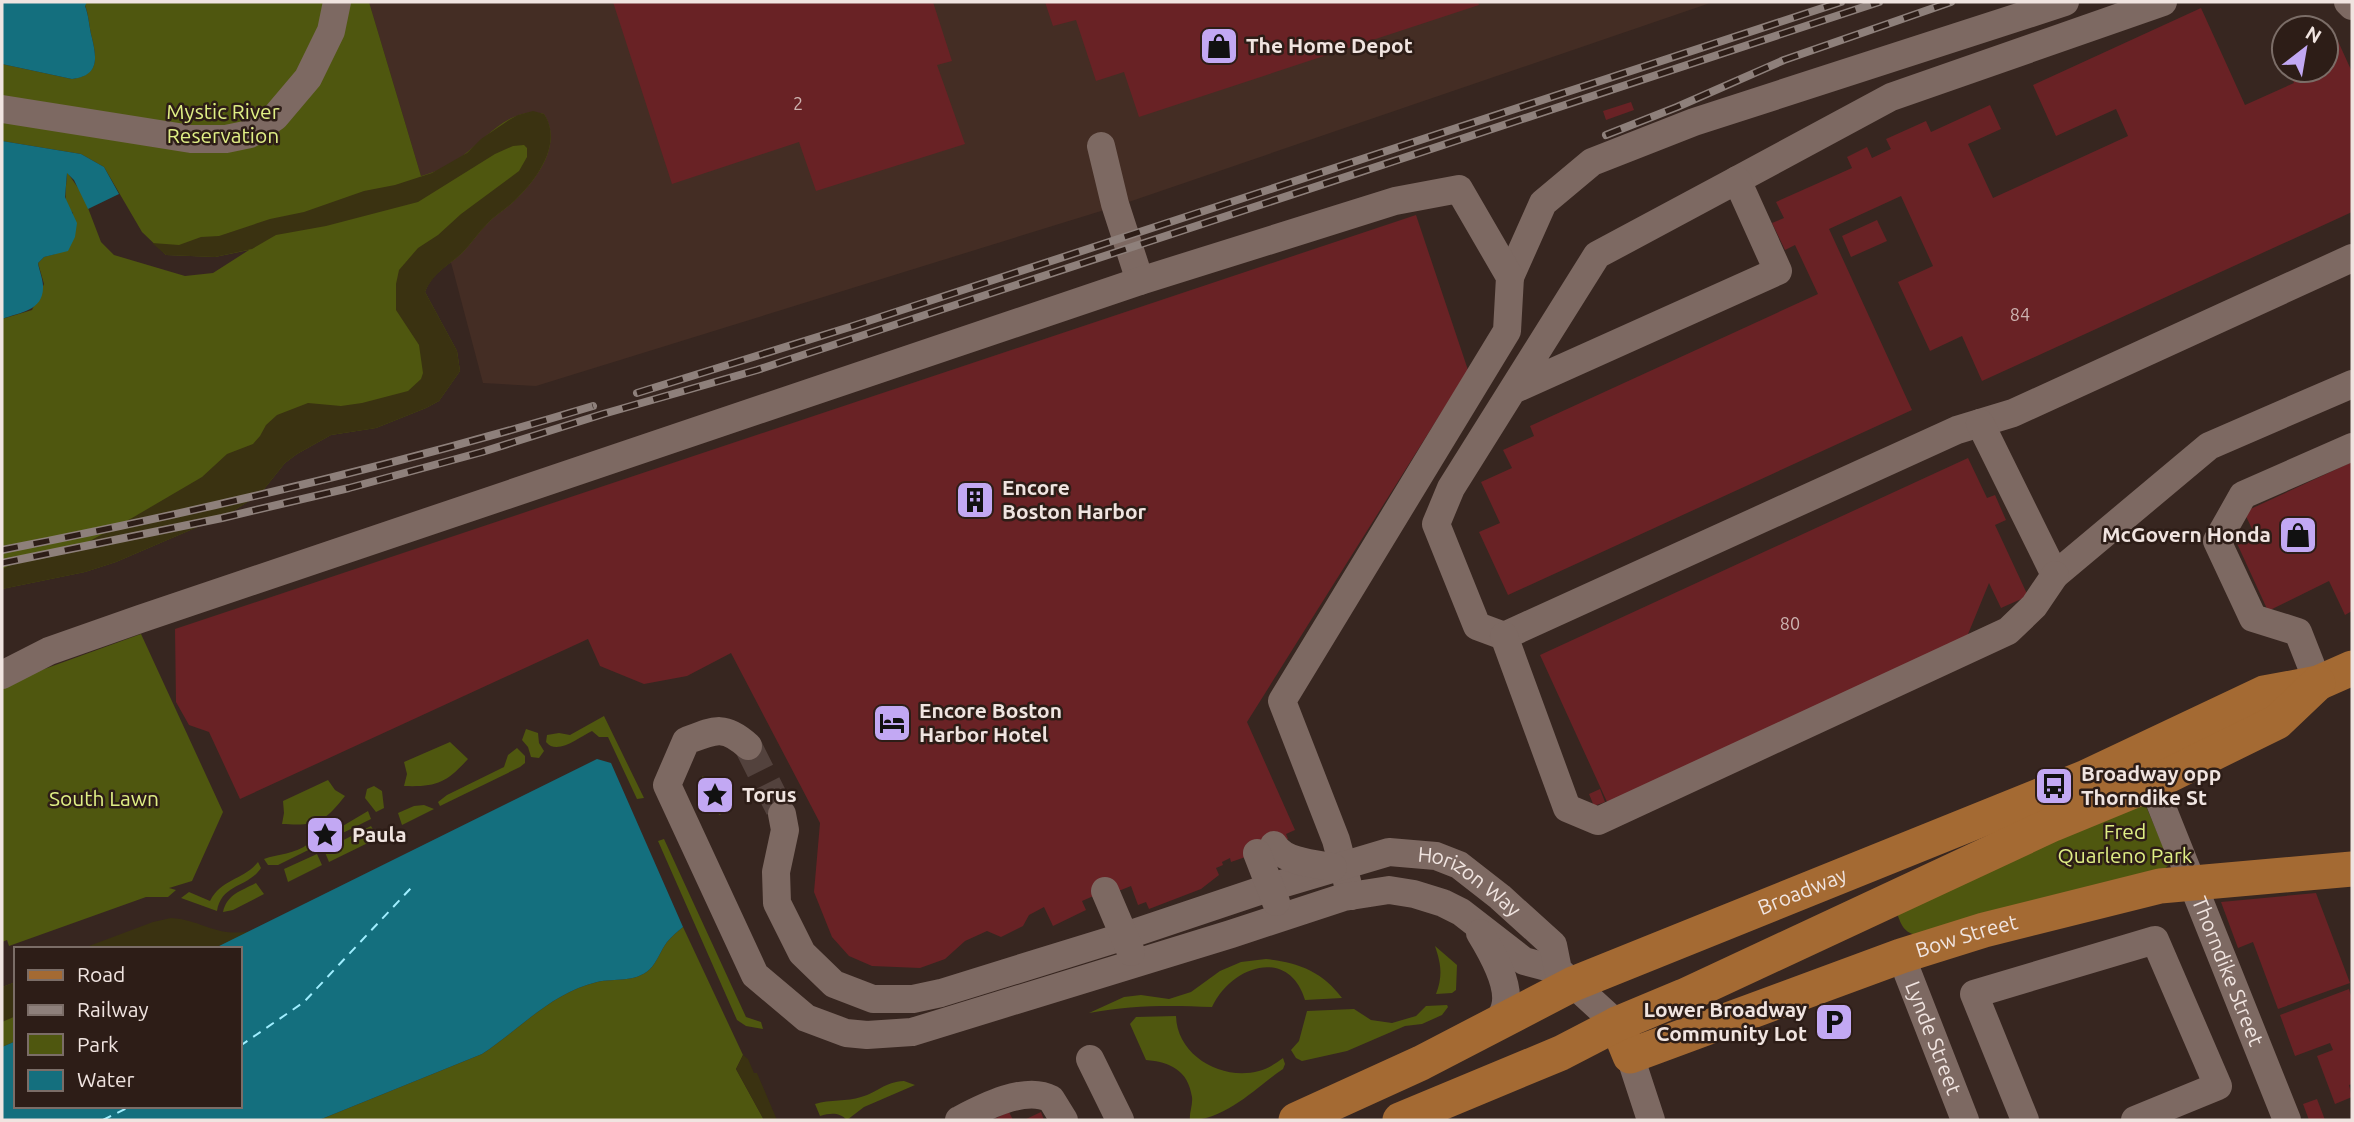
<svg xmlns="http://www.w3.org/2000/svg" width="2354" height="1122" font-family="Ubuntu,sans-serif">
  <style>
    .built { fill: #442d24 }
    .green { fill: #4f570f }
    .sand { fill: #3a3211 }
    .water { fill: #146f7e }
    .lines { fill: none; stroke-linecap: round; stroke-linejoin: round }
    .ferry { stroke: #a0eeff; stroke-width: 2; stroke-dasharray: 9 7; stroke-linecap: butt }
    .building { fill: #692225 }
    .minor-tunnel { stroke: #53423d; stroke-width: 28; stroke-dasharray: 28 14; stroke-linecap: butt }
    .minor { stroke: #7d6962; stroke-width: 28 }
    .major { stroke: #a46a33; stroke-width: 35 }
    .rail-casing { stroke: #8e807b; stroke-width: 8 }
    .rail { stroke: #2d1d17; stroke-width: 5; stroke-dasharray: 16; stroke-linecap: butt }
    .labels { text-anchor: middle; stroke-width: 5; stroke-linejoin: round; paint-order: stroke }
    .number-label { font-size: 18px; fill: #ceb4b1 }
    .poi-label { font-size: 21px; font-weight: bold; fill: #f0e4e0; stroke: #2d1d17; text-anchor: start }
    .park-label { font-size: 21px; fill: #e0ef85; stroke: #2d1d17 }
    .street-label { font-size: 21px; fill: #f0e4e0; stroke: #2d1d17 }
  </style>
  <rect width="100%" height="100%" fill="#372620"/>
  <path class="built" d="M369 2H1713L1114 207 536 386 483 383 452 266 441 233 474 168 421 176Z"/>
  <path class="green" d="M87 2H369L421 176C437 172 452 164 465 154 487 137 513 105 544 114 564 145 535 182 512 203 504 210 494 216 487 224 478 233 471 244 462 253 448 266 432 273 425 292L457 351 460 371 439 401 426 408 376 428 331 435 297 454 285 463 260 494 230 513 116 562 85 572 2 589V319L32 310 44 284 38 263 44 257 55 254 73 213C61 202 67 187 67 172L83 195 101 242 114 255 185 276 213 273 249 250 215 257 166 255 142 232 104 167 81 154 2 141V64L72 79C99 75 97 59 92 38 89 27 89 16 85 5Z
    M141 634 223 812 192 881 169 888 176 890 168 897H146L9 946 7 940 2 942V686L3 684Z
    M604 716 644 798 637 799 608 737H599L592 731C579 737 557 756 546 742L547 735 559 733 570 735Z
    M526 729 538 733 539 743 544 751 539 758 531 757 528 747 522 740Z
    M450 742 468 759C446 783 437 787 404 786L407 774 404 762Z
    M517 748 525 756V763L520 767 440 806 438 802 447 795 504 767 508 755Z
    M702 776 712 777 725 808 720 815 708 808 707 798 701 790Z
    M328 780 335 790 345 796C324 823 316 826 282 824L284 813 283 801Z
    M374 786 382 791 384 808 376 812 365 798 367 789Z
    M2143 799 2168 858 2169 865 2163 870 1916 935C1902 932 1900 921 1896 910Z
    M424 805 434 809 402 825 398 813 414 806Z
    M368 811 371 819 278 865H268L264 859C277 854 296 854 308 844 311 841 311 837 314 834 322 826 331 825 341 827Z
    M371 826 378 838 329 862 324 850Z
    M664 839 746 1017 761 1022 763 1029 746 1026 737 1020 658 841Z
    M317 854 322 865 288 882 284 869Z
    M258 862 261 868C248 888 222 883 217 911L181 898 189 892 210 901C222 878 243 881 258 862Z
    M256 883 264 894 233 910 223 912C227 894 241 891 256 883Z
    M683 927 743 1055 736 1069 764 1120H319L482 1054C520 1029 551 993 597 982 615 978 635 983 650 969 657 962 661 950 667 942 672 936 678 931 683 927Z
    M1435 946 1457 965 1456 990 1452 993 1436 994C1443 976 1441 964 1435 946Z
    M1266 959C1298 962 1323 972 1342 998L1305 1000C1289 947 1232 965 1212 1007 1170 1005 1131 1005 1089 1013L1124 997 1141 995 1169 999 1191 992 1220 971 1241 962Z
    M16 982V1041L2 1047V987Z
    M1447 1005 1448 1007 1442 1015 1422 1024 1405 1026 1347 1051 1302 1061 1296 1058 1291 1050 1299 1041 1307 1011 1354 1009 1371 1020 1392 1023 1416 1016 1426 1006Z
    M1176 1016C1177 1056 1222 1081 1259 1071 1268 1069 1276 1063 1283 1058L1285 1064 1283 1069C1255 1088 1226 1120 1190 1120 1189 1113 1193 1105 1192 1097 1188 1070 1170 1062 1146 1060L1130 1024 1136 1017Z
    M904 1081 915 1085 864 1107 847 1120C839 1112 831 1113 820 1116L815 1104C830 1099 847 1102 861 1097 879 1092 884 1082 904 1081Z"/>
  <path class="sand" d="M533 111 544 114C564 144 535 182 512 203 504 210 494 216 487 224 478 233 471 244 462 253 448 266 433 273 425 292L457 351 460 371 439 401 426 408 376 428 331 435 297 454 285 463 260 494 230 513 116 562 85 572 2 589V569L15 563 36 560 75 549 132 518 202 477 227 454 253 444 260 436 266 425 277 415 308 403 341 406 362 403 408 391 421 379 423 373 419 345 396 310V284L399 270 418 248 438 235 461 214 519 171 527 157V148L524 145 513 146 495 154 418 202 326 226 276 235 252 249 215 257 166 255 152 243 179 245 201 237 219 236 270 219 304 212 364 191 395 185 432 173 467 153 481 139 509 120 518 115Z
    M171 918C203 920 216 938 251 931L213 949H81L153 922Z
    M16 982V1016L2 1022V987Z
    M743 1055 748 1059 754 1073H757L777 1120H764L736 1069Z"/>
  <path class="water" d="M2 2H87L85 6C89 16 89 27 92 38 97 59 99 76 72 79L2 64Z
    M2 141 81 154 104 167 119 194 88 209 74 180 67 173 65 197 77 223 75 237 68 251 44 257 38 263C39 270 43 279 43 286 44 311 20 312 2 319Z
    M597 759 611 763 683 927C678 931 672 936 667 942 661 950 657 962 650 969 635 983 615 978 597 982 551 993 520 1029 482 1054L319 1120H2V1047L16 1041V1106H240V949H213Z"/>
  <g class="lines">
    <path class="ferry" d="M240 1046 304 1002 411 888
      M103 1120 131 1106"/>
  </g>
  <path class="building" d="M613 2H933L952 61 937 65 965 144 816 191 799 142 672 184Z
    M1045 2H1478L1479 5 1139 117 1124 72 1096 81 1076 20 1053 26Z
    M2201 8 2245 105 2294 83 2288 70H2326V31L2332 28 2352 72V212L1982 381 1962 336 1930 351 1898 282 1933 266 1901 196 1829 229 1912 410 1508 595 1479 532 1500 523 1481 482 1512 468 1503 450 1534 436 1530 426 1818 294 1795 245 1785 250 1772 223 1784 218 1776 202 1852 168 1847 157 1867 147 1872 158 1891 149 1886 139 1926 121 1931 132 1990 105 2001 129 1968 144 1993 198 2128 136 2116 109 2056 136 2033 85Z
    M1631 102 1634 110 1606 120 1603 111Z
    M1416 215 1468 370 1247 722 1295 830 1286 834 1288 839 1257 853 1231 862 1230 858 1222 862 1223 865 1216 868 1219 875 1201 889 1149 909 1146 902 1138 905 1131 886 1121 890 1105 891 1082 901 1086 910 1053 926 1044 907 1029 915 1023 926 1001 937 987 931 965 941 945 959 920 968 872 966 849 956 832 937 814 892 820 823 731 653 687 676 644 684 600 666 588 639 240 799 209 732 189 725 176 702 175 629Z
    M1877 220 1887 241 1851 257 1842 236Z
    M1968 458 1987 498 1995 495 2006 520 1995 525 2028 596 2001 608 1989 583 1966 639 1608 804 1540 655Z
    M2352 462V611L2345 615 2329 581 2268 611 2235 539 2253 531 2244 512Z
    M1600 789 1605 802 1594 806 1589 794Z
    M2316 893 2350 983 2278 1009 2253 942 2238 948 2221 902Z
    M2349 989 2352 999V1084L2349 1085 2352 1097 2335 1104 2317 1056 2333 1050 2330 1043 2295 1056 2280 1015Z
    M2317 1099 2325 1120H2309L2303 1104Z
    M1009 1112 1013 1120H992Z
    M1041 1112 1044 1120H1024Z"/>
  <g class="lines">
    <path class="minor-tunnel" d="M748 746 782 814"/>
    <g class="minor">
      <path d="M2348 2 2352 6"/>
      <path d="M2 109 191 139H226L250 134 275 117 308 78 331 31 337 2"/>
      <path d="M1101 146 1115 204 1140 281"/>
      <path d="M1737 180 1891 97 2163 2"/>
      <path d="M1510 277 1543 203 1592 162 1694 122 2065 2"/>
      <path d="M1513 390 1778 271 1737 180 1597 255 1451 488 1436 524 1477 626 1504 636 1957 430 2013 413 2352 258"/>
      <path d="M1980 423 2055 575 2209 446 2352 384"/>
      <path d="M1504 636 1567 808 1598 821 2008 631 2034 606 2055 575"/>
      <path d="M2 675 49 651 140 619 1140 281 1395 201 1459 189 1510 277 1507 331 1282 701 1336 840 1351 896"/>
      <path d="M2318 683 2298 632 2253 618 2217 541 2243 495 2352 447"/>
      <path d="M748 746C724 724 714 730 686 741L667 785 755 975 806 1018 846 1033 867 1035 912 1032 1231 934 1344 897 1389 890 1414 894 1443 903 1461 912 1524 961 1558 970"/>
      <path id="s1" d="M2155 782 2159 800 2287 1120"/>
      <path id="s2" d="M782 814 785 830 776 872 777 903 802 953 834 984 873 999H913L941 993 1125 936 1271 887 1389 852 1436 856 1459 865 1500 897 1553 945 1558 970 1617 1024"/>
      <path d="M1274 845C1284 862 1315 864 1333 867"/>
      <path d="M1257 853 1276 902"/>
      <path d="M1105 891 1131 952"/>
      <path d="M1480 933C1491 951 1511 985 1505 1007 1504 1012 1500 1018 1498 1023"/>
      <path id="s3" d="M1901 956 1965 1120"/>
      <path d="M1630 1056 1651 1120"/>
      <path d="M1090 1059 1120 1120"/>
      <path d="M959 1120C982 1108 1025 1085 1051 1099L1064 1120"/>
      <path d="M2025 1120 1974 994 2155 940 2218 1086 2135 1120"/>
    </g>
    <g class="major">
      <path id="s4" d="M1617 1024 1630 1056 1901 956 1984 930 2160 886 2352 869"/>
      <path id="s5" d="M1296 1120 1421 1063 1573 984 2084 778 2264 693 2318 683 2352 668"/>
      <path d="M1400 1120 1561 1053 1617 1024 1684 996 2053 824 2155 782 2277 722 2318 683"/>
    </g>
    <defs>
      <path id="rail" d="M1606 135 1677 107 1784 60 1951 2
        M637 393 853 326 1841 2
        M2 550C203 511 397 465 593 406
        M2 563 222 518 349 488 482 452 603 414 757 370 1879 2"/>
    </defs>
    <use href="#rail" class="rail-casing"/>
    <use href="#rail" class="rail"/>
  </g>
  <defs>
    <symbol id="shop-square" viewBox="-11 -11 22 22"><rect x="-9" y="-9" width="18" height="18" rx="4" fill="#c2a8f3" stroke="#2d1d17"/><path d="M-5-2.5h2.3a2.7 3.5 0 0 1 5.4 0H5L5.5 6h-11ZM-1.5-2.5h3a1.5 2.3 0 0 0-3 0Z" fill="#111"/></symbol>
    <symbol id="building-square" viewBox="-11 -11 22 22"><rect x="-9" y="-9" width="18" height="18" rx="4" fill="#c2a8f3" stroke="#2d1d17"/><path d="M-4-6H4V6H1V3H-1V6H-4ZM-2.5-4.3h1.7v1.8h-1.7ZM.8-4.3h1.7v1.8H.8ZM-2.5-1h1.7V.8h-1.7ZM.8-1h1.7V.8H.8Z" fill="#111"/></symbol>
    <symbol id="hotel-square" viewBox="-11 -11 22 22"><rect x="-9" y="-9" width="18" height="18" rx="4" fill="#c2a8f3" stroke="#2d1d17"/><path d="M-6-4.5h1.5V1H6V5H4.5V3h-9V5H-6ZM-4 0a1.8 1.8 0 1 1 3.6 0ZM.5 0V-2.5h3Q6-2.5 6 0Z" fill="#111"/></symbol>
    <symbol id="bus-square" viewBox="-11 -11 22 22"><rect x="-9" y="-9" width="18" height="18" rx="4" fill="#c2a8f3" stroke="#2d1d17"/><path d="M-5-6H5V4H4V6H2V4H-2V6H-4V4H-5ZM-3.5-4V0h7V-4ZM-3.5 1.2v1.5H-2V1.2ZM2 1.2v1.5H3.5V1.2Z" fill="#111"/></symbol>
    <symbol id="sight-square" viewBox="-11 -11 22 22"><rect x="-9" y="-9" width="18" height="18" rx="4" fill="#c2a8f3" stroke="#2d1d17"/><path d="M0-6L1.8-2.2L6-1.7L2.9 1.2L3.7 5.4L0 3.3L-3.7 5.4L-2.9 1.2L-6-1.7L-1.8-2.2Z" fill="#111"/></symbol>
    <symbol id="parking-square" viewBox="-11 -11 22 22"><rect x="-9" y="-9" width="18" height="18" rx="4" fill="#c2a8f3" stroke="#2d1d17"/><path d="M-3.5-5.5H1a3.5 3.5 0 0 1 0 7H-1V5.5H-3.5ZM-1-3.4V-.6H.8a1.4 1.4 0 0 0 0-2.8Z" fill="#111"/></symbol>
  </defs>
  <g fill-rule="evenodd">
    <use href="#shop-square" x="1197" y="24" width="44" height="44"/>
    <use href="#building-square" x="953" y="478" width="44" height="44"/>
    <use href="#shop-square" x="2276" y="513" width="44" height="44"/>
    <use href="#hotel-square" x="870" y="701" width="44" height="44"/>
    <use href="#bus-square" x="2032" y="764" width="44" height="44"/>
    <use href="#sight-square" x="693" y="773" width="44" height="44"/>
    <use href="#sight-square" x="303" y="813" width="44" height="44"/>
    <use href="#parking-square" x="1812" y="1000" width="44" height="44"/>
  </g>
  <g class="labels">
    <g class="number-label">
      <text x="798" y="110">2</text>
      <text x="2020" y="321">84</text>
      <text x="1790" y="630">80</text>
    </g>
    <g class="poi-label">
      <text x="1246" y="53">The Home Depot</text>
      <text x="1002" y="495">Encore<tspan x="1002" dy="24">Boston Harbor</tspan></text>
      <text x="2271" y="542" text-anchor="end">McGovern Honda</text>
      <text x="919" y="718">Encore Boston<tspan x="919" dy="24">Harbor Hotel</tspan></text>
      <text x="2081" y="781">Broadway opp<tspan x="2081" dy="24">Thorndike St</tspan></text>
      <text x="742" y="802">Torus</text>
      <text x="352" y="842">Paula</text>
      <text x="1807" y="1017" text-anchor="end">Lower Broadway<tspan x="1807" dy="24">Community Lot</tspan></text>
    </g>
    <g class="park-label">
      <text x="223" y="119">Mystic River<tspan x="223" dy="24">Reservation</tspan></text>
      <text x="104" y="806">South Lawn</text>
      <text x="2125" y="839">Fred<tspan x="2125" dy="24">Quarleno Park</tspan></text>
    </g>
    <g class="street-label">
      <text dy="7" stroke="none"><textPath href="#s2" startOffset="859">Horizon Way</textPath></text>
      <text dy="7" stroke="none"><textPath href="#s5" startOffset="556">Broadway</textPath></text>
      <text dy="7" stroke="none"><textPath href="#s4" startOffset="392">Bow Street</textPath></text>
      <text dy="7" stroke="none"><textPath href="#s1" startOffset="203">Thorndike Street</textPath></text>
      <text dy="7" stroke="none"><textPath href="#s3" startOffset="88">Lynde Street</textPath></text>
    </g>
  </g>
  <rect width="2354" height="1122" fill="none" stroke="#f0e4e0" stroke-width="7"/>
  <rect x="14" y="947" width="228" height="161" fill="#2d1d17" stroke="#7b6d67" stroke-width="2"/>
  <rect x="28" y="970" width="35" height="10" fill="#a46a33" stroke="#7b6d67" stroke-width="2"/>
  <text x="77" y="982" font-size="21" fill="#f0e4e0">Road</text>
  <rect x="28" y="1005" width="35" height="10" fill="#8e807b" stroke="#7b6d67" stroke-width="2"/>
  <text x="77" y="1017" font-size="21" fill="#f0e4e0">Railway</text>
  <rect x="28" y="1034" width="35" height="21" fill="#4f570f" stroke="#7b6d67" stroke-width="2"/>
  <text x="77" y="1052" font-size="21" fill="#f0e4e0">Park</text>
  <rect x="28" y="1070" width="35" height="21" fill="#146f7e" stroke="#7b6d67" stroke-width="2"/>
  <text x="77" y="1087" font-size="21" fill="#f0e4e0">Water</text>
  <g transform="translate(2305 49) rotate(31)"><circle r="33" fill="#2d1d17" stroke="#7b6d67" stroke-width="2"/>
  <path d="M0-5L12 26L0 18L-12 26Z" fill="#c2a8f3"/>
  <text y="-10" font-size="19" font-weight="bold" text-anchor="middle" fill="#f0e4e0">N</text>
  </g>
</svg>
